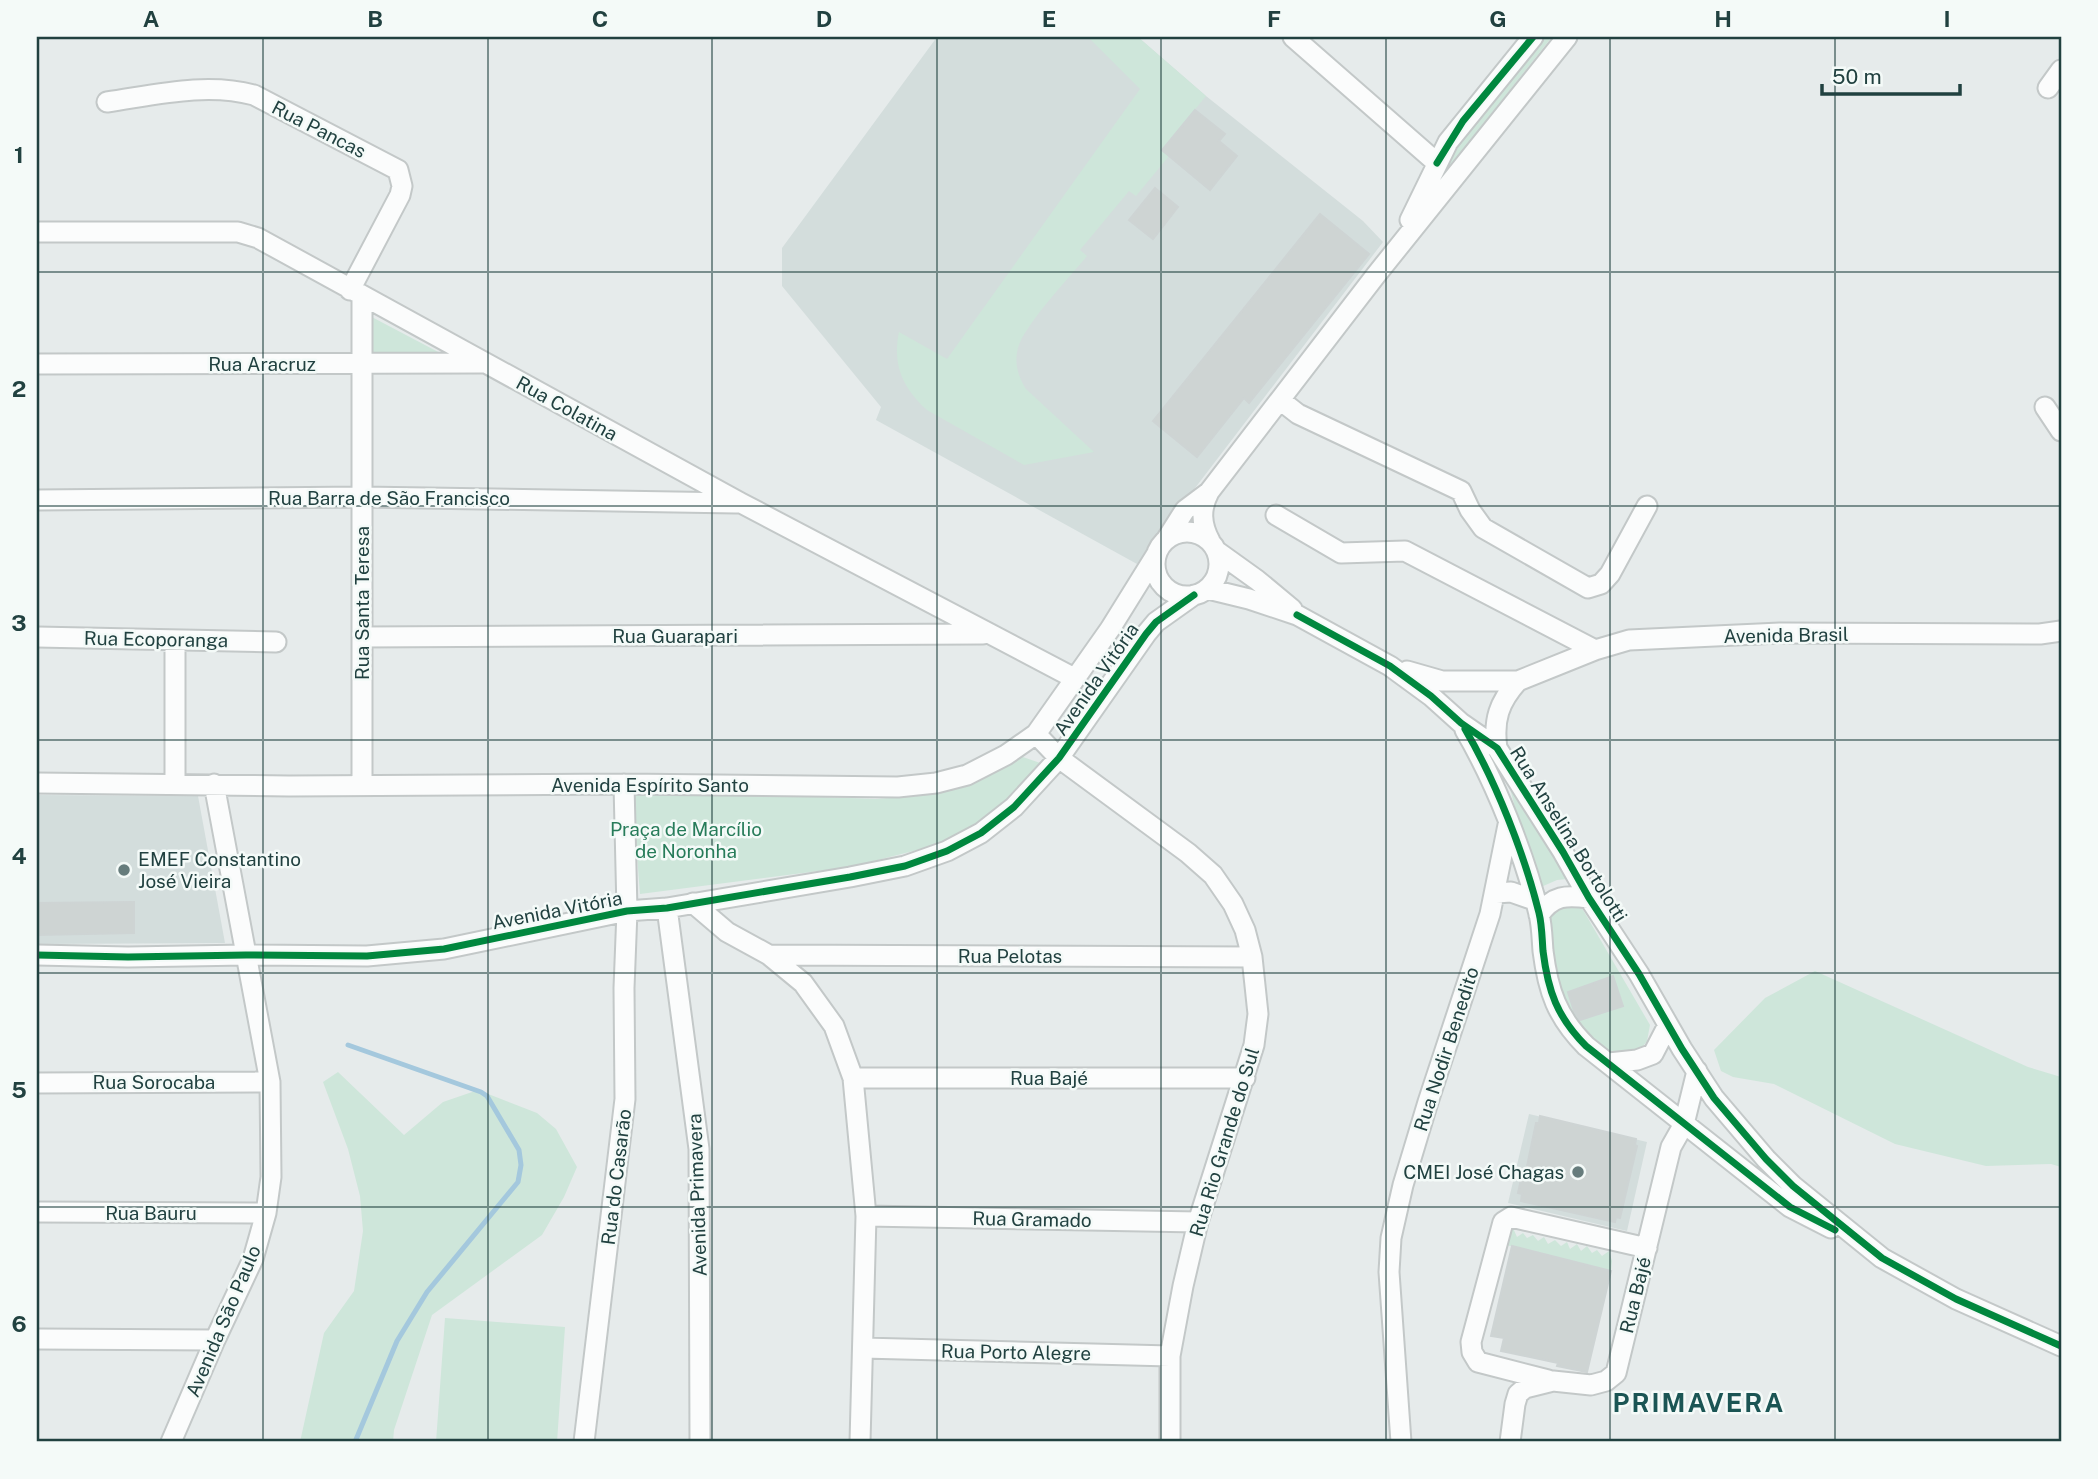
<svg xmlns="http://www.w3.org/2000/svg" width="2098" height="1479" font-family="'Public Sans',sans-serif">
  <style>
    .built { fill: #d3dddc }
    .green { fill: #cee6da }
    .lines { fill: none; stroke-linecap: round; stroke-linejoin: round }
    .stream { stroke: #a4c8dd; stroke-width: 5 }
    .building { fill: #ced4d3; stroke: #ced4d4; stroke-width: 2 }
    .minor-casing { stroke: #c3c8c8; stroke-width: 23 }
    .minor { stroke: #fbfcfc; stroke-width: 19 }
    .cycleway-casing { stroke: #f4faf8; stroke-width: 11 }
    .cycleway { stroke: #00873e; stroke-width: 7 }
    .grid { fill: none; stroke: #214140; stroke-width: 2; stroke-opacity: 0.55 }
    .poi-dot { fill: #667c7c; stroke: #f4faf8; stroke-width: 2.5 }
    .labels { text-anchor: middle; stroke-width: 5; stroke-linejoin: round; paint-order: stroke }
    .street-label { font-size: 19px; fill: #214140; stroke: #f4faf8 }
    .park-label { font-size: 19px; fill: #277c5a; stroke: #f4faf8 }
    .poi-label { font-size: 19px; fill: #214140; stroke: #f4faf8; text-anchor: start }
    .district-label { font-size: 26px; font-weight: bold; letter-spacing: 2px; fill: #1b5554; stroke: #f4faf8 }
    .neatline { fill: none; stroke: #214140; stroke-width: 2.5 }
    .grid-label { font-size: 23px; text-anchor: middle; font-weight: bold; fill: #214140 }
  </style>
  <rect width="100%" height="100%" fill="#e6ebeb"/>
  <path class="built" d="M937 37H1138L1206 96 1363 221 1383 242 1137 564 876 420 881 407 782 286V248Z
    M37 795 198 796 225 943 37 944Z
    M1529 1114 1647 1142 1627 1231 1508 1203Z"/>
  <path class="green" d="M1088 37H1138L1206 96 1162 150 1169 156 1136 196 1129 191 1080 250 1087 256C1070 277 1024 325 1018 348 1014 363 1018 376 1026 389L1094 452 1024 465 927 410C903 388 892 365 899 332L947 359 1140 89Z
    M1540 37H1552L1449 167 1444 163Z
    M368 315 442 354 369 355Z
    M1020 756 1046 765 1011 801 975 827 941 844 850 867 640 894 632 790 876 799C927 795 978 790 1020 756Z
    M1505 769 1567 879 1557 880 1541 887 1527 854Z
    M1579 903 1650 1025 1647 1041 1637 1054 1602 1055 1567 1009 1552 971 1549 912 1554 907Z
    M1815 971 2028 1067 2061 1077V1167L2051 1164 1986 1166 1895 1144 1774 1084 1733 1077 1721 1071 1714 1050 1765 998Z
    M338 1072 404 1135 443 1102 478 1090 537 1113 556 1129 577 1167 564 1197 542 1235 432 1315 394 1430 393 1442H300L324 1333 354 1291 363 1231 360 1196 348 1149 323 1082Z
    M1513 1228 1517 1237 1523 1233 1527 1238 1533 1235 1538 1241 1544 1237 1548 1244 1555 1240 1561 1246 1567 1242 1570 1249 1577 1244 1581 1251 1587 1246 1592 1253 1597 1250 1602 1256 1609 1251 1612 1261 1611 1271 1506 1245 1508 1230Z
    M445 1318 565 1327 557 1442H436Z"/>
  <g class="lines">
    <path class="stream" d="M348 1045 481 1092 487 1096 519 1150 521 1165 518 1182 427 1292 397 1341 355 1442"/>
  </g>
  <path class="building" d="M1195 110 1225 134 1219 141 1237 156 1210 190 1162 150Z
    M1155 188 1178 207 1153 239 1129 220Z
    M1320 214 1369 254 1249 403 1244 398 1197 457 1153 421Z
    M134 902V933L37 935V903Z
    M1613 976 1623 1006 1580 1020 1574 1011 1568 992Z
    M1540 1116 1636 1139 1635 1145 1637 1146 1620 1218 1616 1217 1615 1222 1521 1201 1522 1194 1518 1193 1523 1170 1526 1171 1536 1123H1539Z
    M1512 1246 1611 1271 1587 1372 1557 1366 1558 1363 1501 1351 1504 1338 1491 1336Z"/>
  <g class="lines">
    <defs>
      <path id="minor" d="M1293 37 1437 163
        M2048 88 2061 70
        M107 102C155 95 206 82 254 95L398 170 402 186 400 195 350 290
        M1410 220 1448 142 1533 37
        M37 232H238L258 238 741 503 1074 678
        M362 296V784
        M37 364 482 363
        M1280 400 1298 414 1461 491 1470 510 1483 528 1588 588 1601 584 1610 574 1647 506
        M2045 407 2061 431
        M37 500 362 497 736 503
        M1276 515 1341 553 1405 551 1595 650
        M1155 564a32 32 0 1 1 64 0a32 32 0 1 1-64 0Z
        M1166 540 1185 510 1209 492
        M1210 541C1201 524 1200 509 1209 492L1376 275 1567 37
        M1218 552 1257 580 1292 609
        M1208 589 1249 599 1297 615 1390 666 1431 696 1461 723 1497 748 1563 852 1589 898 1639 974 1682 1049 1714 1098 1766 1159 1793 1186 1882 1258 1956 1299 2061 1346
        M37 637 276 642
        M362 637 983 634
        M175 640V784
        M1407 671 1442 681H1518L1595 650 1629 640 1780 633 2040 634 2061 631
        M1465 730C1495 781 1525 856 1539 914 1542 926 1542 939 1543 951 1548 991 1557 1017 1586 1046L1790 1207 1831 1228
        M1036 734 1059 758 1188 853 1213 875 1233 904 1245 930 1252 957 1258 1014 1254 1045 1198 1222 1183 1286 1170 1356V1442
        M1497 748C1493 720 1499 702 1518 681
        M37 783 289 786 624 784 898 787 936 783 967 775 1006 755 1036 734 1110 629 1156 555
        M1496 893 1511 892 1534 900
        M693 903 727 932 769 955 803 983 834 1026 853 1078 866 1216 860 1442
        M667 908 699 1149 700 1442
        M1539 915C1553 895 1566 895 1589 898
        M37 955 128 957 246 955 367 956 444 949 627 911 667 908 850 877 905 866 947 851 981 833 1014 807 1059 758 1146 634 1156 622 1194 595
        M769 955 1252 957
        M1609 1063 1637 1060 1653 1054 1668 1025
        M853 1078H1245
        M37 1083 270 1082
        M37 1212 266 1213
        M866 1216 1198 1222
        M37 1339 215 1340
        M863 1348 1170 1356
        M1548 1380 1478 1362 1472 1352 1471 1342 1503 1222 1511 1217 1647 1248
        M171 1442 215 1340 253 1259 266 1213 271 1177 270 1082 214 784
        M584 1442 625 1099 624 988 627 911 624 784
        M1401 1442 1389 1272 1391 1238 1403 1185 1428 1102 1490 914 1508 825
        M1510 1442 1515 1404 1518 1394 1525 1388 1553 1381 1591 1385 1606 1381 1616 1373 1671 1147 1684 1124 1697 1071"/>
    </defs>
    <use href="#minor" class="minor-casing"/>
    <use href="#minor" class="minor"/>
    <defs>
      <path id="cycleway" d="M1437 163 1463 121 1533 37
        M1297 615 1390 666 1431 696 1461 723 1497 748 1563 852 1589 898 1639 974 1682 1049 1714 1098 1766 1159 1793 1186 1882 1258 1956 1299 2061 1346
        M1465 729C1496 782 1524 853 1539 913 1542 925 1542 938 1543 951 1548 991 1557 1017 1586 1046L1790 1207 1835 1230
        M37 955 128 957 246 955 367 956 444 949 627 911 667 908 850 877 905 866 947 851 981 833 1014 807 1059 758 1146 634 1156 622 1194 595"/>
    </defs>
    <use href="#cycleway" class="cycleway-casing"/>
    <use href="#cycleway" class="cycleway"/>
  </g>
  <path class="grid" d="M263 37V1442M488 37V1442M712 37V1442M937 37V1442M1161 37V1442M1386 37V1442M1610 37V1442M1835 37V1442M37 272H2061M37 506H2061M37 740H2061M37 973H2061M37 1207H2061"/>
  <g class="poi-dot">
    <circle cx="124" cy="870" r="7"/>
    <circle cx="1578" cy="1172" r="7"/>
  </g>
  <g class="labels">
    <g class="street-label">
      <text transform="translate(319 129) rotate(27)" y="7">Rua Pancas</text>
      <text x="262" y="371">Rua Aracruz</text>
      <text transform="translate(567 408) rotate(29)" y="7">Rua Colatina</text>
      <text x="389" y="505">Rua Barra de São Francisco</text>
      <text transform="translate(362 603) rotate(-90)" y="7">Rua Santa Teresa</text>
      <text transform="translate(1786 635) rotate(-1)" y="7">Avenida Brasil</text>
      <text x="675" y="643">Rua Guarapari</text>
      <text transform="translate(156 639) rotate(1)" y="7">Rua Ecoporanga</text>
      <text transform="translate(1096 679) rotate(-55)" y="7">Avenida Vitória</text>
      <text x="650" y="792">Avenida Espírito Santo</text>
      <text transform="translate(1569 834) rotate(58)" y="7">Rua Anselina Bortolotti</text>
      <text transform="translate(557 910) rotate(-11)" y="7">Avenida Vitória</text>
      <text x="1010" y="963">Rua Pelotas</text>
      <text transform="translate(1446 1049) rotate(-72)" y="7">Rua Nodir Benedito</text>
      <text x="1049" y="1085">Rua Bajé</text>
      <text x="154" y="1089">Rua Sorocaba</text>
      <text transform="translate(1224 1142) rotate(-73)" y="7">Rua Rio Grande do Sul</text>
      <text transform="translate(616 1177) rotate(-83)" y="7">Rua do Casarão</text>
      <text transform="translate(697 1195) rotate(-92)" y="7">Avenida Primavera</text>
      <text x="151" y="1220">Rua Bauru</text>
      <text transform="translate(1032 1219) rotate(1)" y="7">Rua Gramado</text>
      <text transform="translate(1635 1295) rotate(-76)" y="7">Rua Bajé</text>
      <text transform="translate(223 1321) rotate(-67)" y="7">Avenida São Paulo</text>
      <text transform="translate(1016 1352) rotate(1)" y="7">Rua Porto Alegre</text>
    </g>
    <g class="park-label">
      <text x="686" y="836">Praça de Marcílio<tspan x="686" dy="22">de Noronha</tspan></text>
    </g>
    <g class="poi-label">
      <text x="138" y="866">EMEF Constantino<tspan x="138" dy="22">José Vieira</tspan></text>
      <text x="1564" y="1179" text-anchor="end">CMEI José Chagas</text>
    </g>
    <g class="district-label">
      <text x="1699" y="1412">PRIMAVERA</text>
    </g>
  </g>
  <rect width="2098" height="1479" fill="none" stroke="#f4faf8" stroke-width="77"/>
  <path d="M1822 84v10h138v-10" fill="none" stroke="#214140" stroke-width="3.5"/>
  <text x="1832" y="84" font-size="21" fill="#214140" stroke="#f4faf8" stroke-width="5" paint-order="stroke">50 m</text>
  <rect x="38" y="38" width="2022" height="1402" class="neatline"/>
  <g class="grid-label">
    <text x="151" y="27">A</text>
    <text x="375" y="27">B</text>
    <text x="600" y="27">C</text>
    <text x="824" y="27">D</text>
    <text x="1049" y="27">E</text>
    <text x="1274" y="27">F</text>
    <text x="1498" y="27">G</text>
    <text x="1723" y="27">H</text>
    <text x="1947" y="27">I</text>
    <text x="19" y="163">1</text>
    <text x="19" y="397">2</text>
    <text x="19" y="631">3</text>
    <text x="19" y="864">4</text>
    <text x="19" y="1098">5</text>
    <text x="19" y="1332">6</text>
  </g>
</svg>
